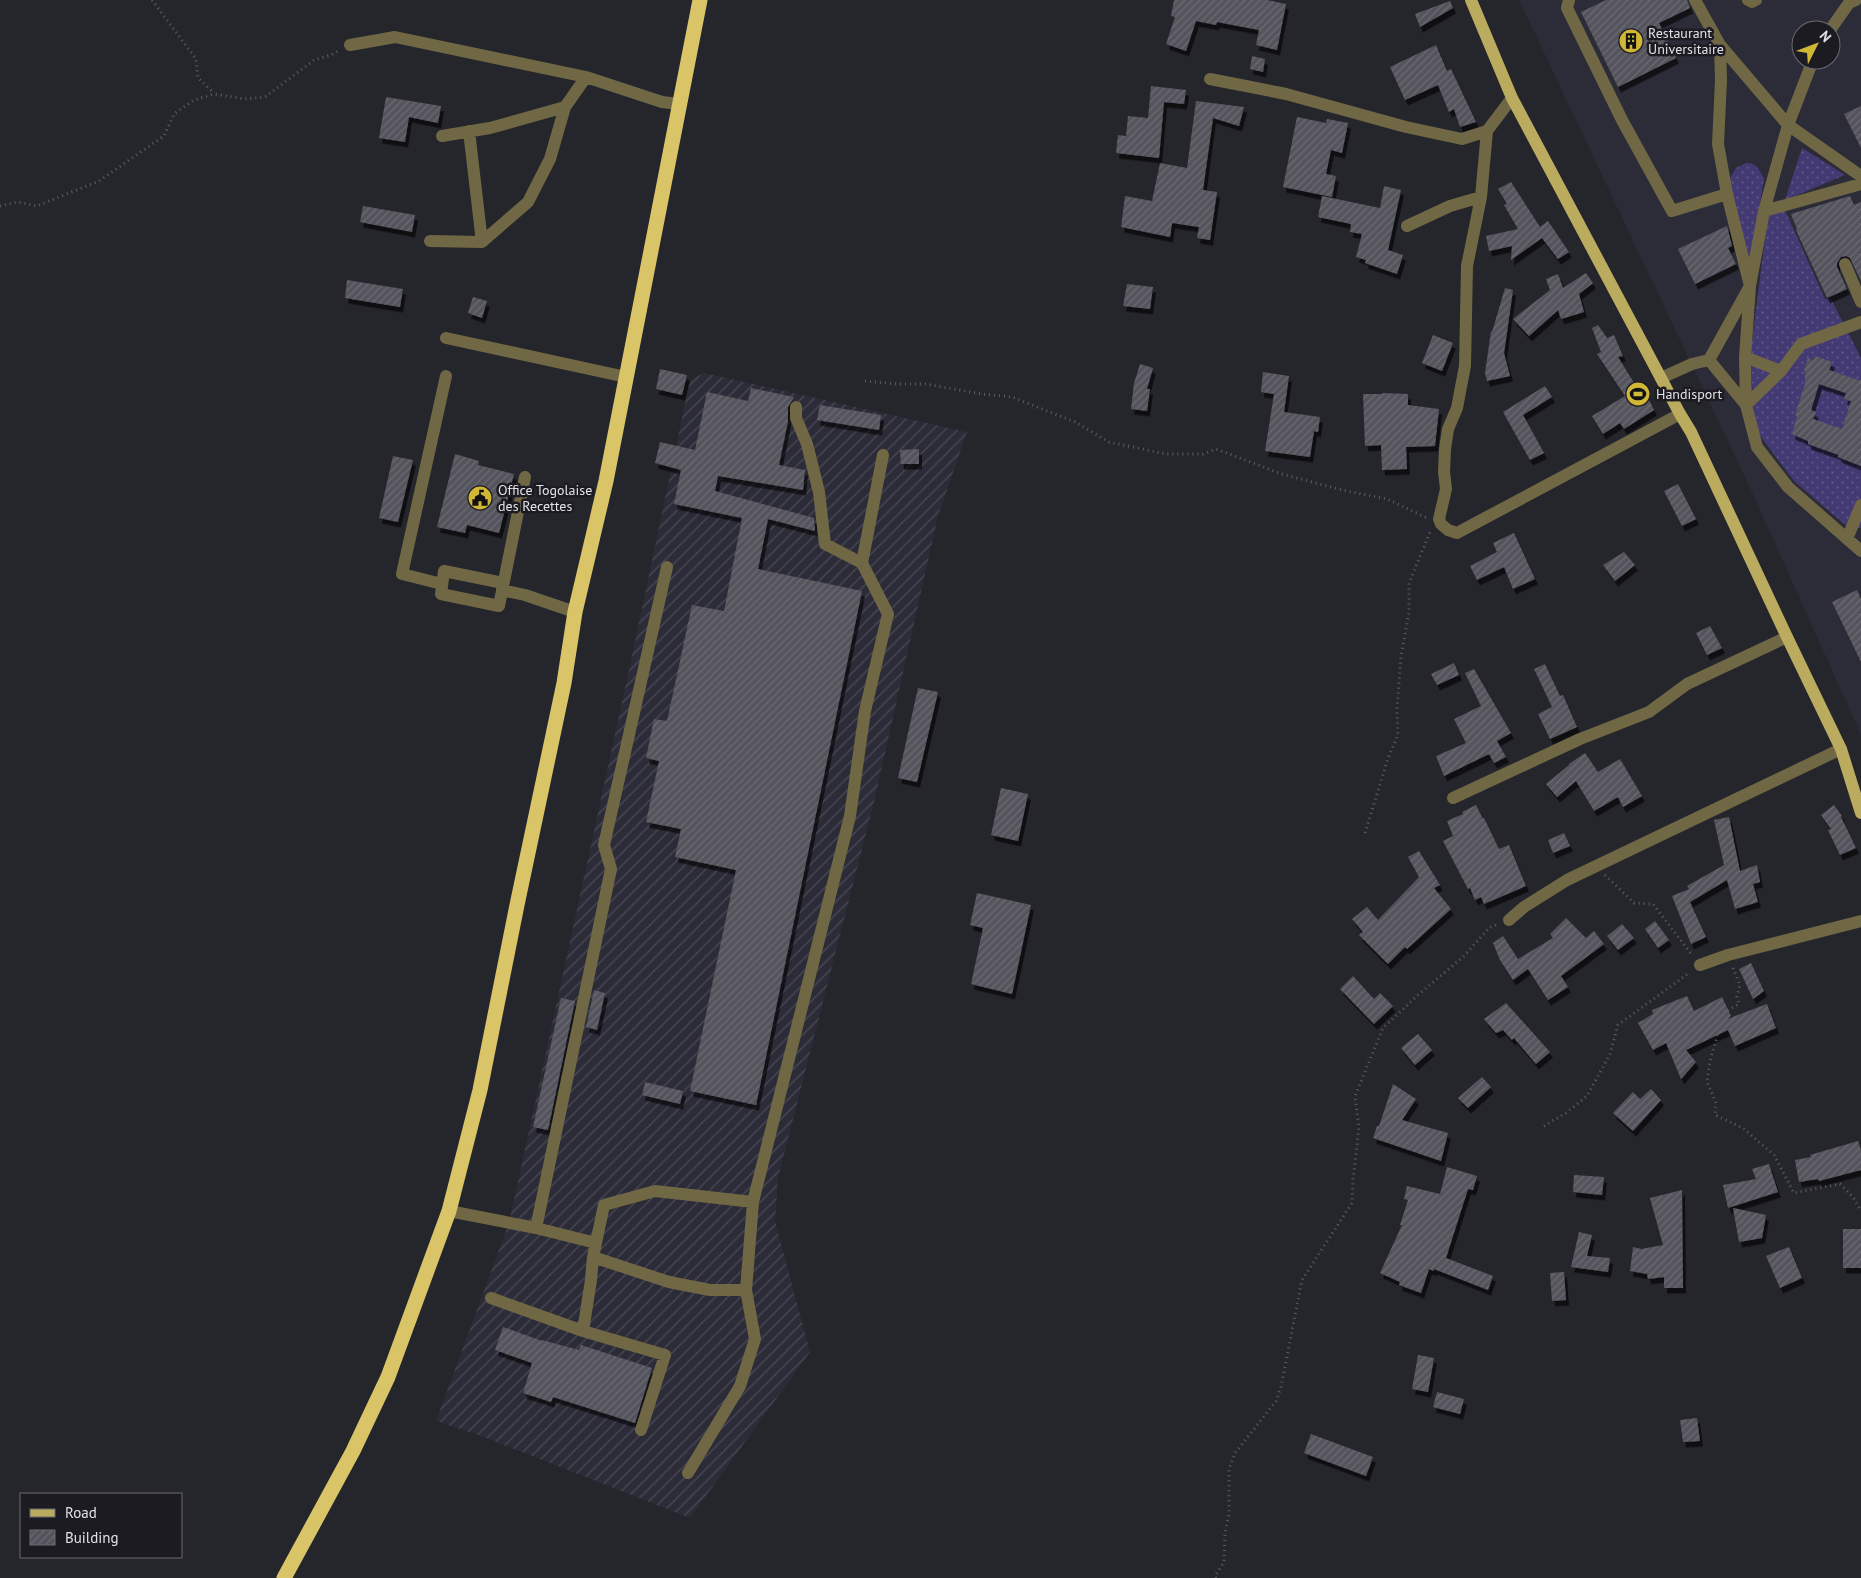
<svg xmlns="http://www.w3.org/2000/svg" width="1861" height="1578" font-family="'PT Sans',sans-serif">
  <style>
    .built { fill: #2c2b38; fill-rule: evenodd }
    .industrial { fill: url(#industrial-furrows) }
    .grass { fill: url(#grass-dots) }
    .building { fill: url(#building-hatch); fill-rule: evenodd; filter: url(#shadow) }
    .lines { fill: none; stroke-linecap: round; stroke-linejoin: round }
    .path { stroke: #5e5e64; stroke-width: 3; stroke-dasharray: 1 4; stroke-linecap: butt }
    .minor { stroke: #706845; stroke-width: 12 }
    .major { stroke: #bbab5f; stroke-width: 12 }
    .highway { stroke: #d9c568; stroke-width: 15 }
    .labels { text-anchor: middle; stroke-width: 5; stroke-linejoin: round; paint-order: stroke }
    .poi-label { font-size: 14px; fill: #e2e1e7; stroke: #1c1b22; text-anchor: start }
  </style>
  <defs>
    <pattern id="industrial-furrows" width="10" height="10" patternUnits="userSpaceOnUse" patternTransform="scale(1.25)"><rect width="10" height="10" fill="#2c2b38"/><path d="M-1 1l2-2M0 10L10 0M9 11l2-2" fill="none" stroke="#4a4955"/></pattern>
    <pattern id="grass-dots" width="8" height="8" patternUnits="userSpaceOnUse" patternTransform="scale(1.25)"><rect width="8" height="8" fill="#443a73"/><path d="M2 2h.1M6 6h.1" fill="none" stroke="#5f5687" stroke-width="1.8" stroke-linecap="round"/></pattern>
    <pattern id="building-hatch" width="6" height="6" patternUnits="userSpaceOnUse" patternTransform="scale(1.25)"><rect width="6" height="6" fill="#54535c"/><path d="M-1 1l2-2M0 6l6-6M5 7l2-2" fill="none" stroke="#6c6b73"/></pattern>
    <filter id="shadow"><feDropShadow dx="3" dy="5.5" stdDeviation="0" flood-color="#0009"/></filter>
  </defs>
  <rect width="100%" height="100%" fill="#25252c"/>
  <path class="built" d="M1519 0H1861V735L1751 490ZM1801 30H1831V60H1801Z"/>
  <path class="industrial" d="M704 373 967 432 938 516 875 798 778 1178 775 1221 810 1352 690 1518 481 1436 436 1421 509 1223 630 665 690 380Z"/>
  <path class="grass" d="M1802 148 1845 175 1785 200Z
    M1746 163C1756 162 1759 170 1764 178L1750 264 1729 180 1736 168Z
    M1784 208 1825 299H1831L1861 358V528H1849L1794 481 1758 433 1753 408 1751 349 1768 215Z"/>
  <path class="building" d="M1174 0H1267L1286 4 1277 50 1256 45 1259 30 1217 22 1216 25 1196 21 1186 51 1166 44 1175 17 1171 16Z
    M1606 0H1687L1690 8 1659 23 1676 58 1618 87 1581 12Z
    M1450 1 1453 8 1420 27 1415 14Z
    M1436 45 1447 71 1451 69 1476 122 1460 127 1454 109 1449 112 1438 85 1405 100 1390 67Z
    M1252 56 1265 59 1263 72 1250 69Z
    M1151 86 1186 90 1184 104 1164 102 1159 158 1116 153 1118 135 1126 136 1128 116 1148 118Z
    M386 97 441 106 438 123 409 117 405 142 379 138Z
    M1196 101 1244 107 1239 126 1213 118 1203 190 1217 192 1210 240 1197 238 1199 227 1172 223 1170 237 1121 227 1125 196 1152 201 1160 163 1187 168Z
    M1861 106V148L1844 114Z
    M1297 117 1326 123 1327 119 1348 123 1342 153 1331 150 1326 174 1336 176 1332 197 1283 187Z
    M1511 182 1540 227 1548 221 1569 252 1558 259 1542 238 1511 260 1512 246 1489 251 1486 236 1518 229 1504 205 1507 204 1498 189Z
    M1384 186 1401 190 1388 250 1403 255 1397 274 1365 263 1366 260 1356 257 1362 234 1350 232 1351 224 1318 217 1322 196 1380 208Z
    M1850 196 1854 205 1861 202V281L1850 258 1846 256 1841 257 1837 263V267L1847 289 1827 298 1796 230 1797 229 1791 214Z
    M363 206 415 215 412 232 360 222Z
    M1727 226 1732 246 1728 248 1736 264 1695 284 1678 249Z
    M1586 273 1593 283 1579 294 1584 312 1561 319 1558 310 1529 336 1513 319 1550 290 1546 279 1558 274 1563 288Z
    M347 280 403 289 400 307 345 298Z
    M1127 284 1153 287 1150 309 1123 306Z
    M1505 288 1513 290 1504 353 1510 376 1487 381 1485 373 1491 331 1492 332Z
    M473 297 487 301 482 318 468 313Z
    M1598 325 1607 338 1614 335 1623 356 1618 357 1636 386 1641 384 1654 410 1624 429 1620 423 1603 434 1592 416 1625 396 1597 354 1601 352 1592 328Z
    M1433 335 1453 343 1442 371 1422 363Z
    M1815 356 1832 362 1829 370 1858 380H1861V466L1838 457 1839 455 1808 444V441L1792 434 1797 416 1795 415 1805 384V371L1804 370 1808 358 1813 361ZM1819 384 1846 393 1844 399 1851 401 1842 429 1813 419 1816 412 1811 410Z
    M1140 364 1153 368 1147 389H1150L1147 411 1131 409 1134 383Z
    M660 369 687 375 682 395 656 389Z
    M1263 372 1289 376 1284 412 1320 417 1318 432 1314 431 1310 457 1265 451 1274 394 1261 392Z
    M1545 386 1552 397 1523 415 1544 453 1530 460 1503 412Z
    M751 388 794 397 788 407V421L779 465 805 470 803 490 718 476 715 491 814 518 815 531 768 519 758 569 862 591 756 1105 690 1091 736 870 675 857 681 829 646 822 659 761 646 758 654 719 667 721 692 605 724 611 742 518 674 504 681 470 655 463 660 442 695 450 707 392 748 401Z
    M1382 393 1408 394V405L1439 409 1435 446 1406 447 1407 469 1382 470 1381 445 1365 446 1363 394H1383Z
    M820 405 881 415 879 430 817 420Z
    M919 449V464H901L900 450Z
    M455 454 479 461 478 465 514 474 499 533 467 525 465 533 437 527Z
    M393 456 413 460 398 522 379 518Z
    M1678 484 1696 519 1682 526 1664 491Z
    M1514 533 1535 579 1513 589 1504 567 1477 580 1470 566 1497 552 1493 543Z
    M1624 552 1635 565 1615 581 1603 565Z
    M1857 590 1861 599V662L1832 602Z
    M1710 626 1722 648 1707 655 1696 633Z
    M1454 663 1459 675 1437 685 1431 674Z
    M1545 664 1560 696 1563 695 1577 727 1550 739 1538 714 1552 707 1534 669Z
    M1474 669 1511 733 1497 741 1506 757 1494 763 1489 754 1444 776 1436 756 1466 743 1454 719 1481 706 1465 673Z
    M918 688 938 692 917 782 898 778Z
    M1585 753 1598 772 1620 759 1642 796 1623 807 1618 797 1594 811 1576 781 1557 797 1546 784 1569 765V764Z
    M1001 788 1028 794 1018 841 991 835Z
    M1476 805 1483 819 1484 818 1499 849 1509 845 1526 886 1484 904 1481 897 1475 900 1470 888 1468 889 1443 841 1453 836 1447 821 1463 814 1462 812Z
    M1834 805 1842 816 1841 817 1856 848 1840 855 1828 830 1831 829 1821 815Z
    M1729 817 1740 871 1757 865 1760 882 1753 884 1758 902 1735 909 1727 880 1690 902 1706 937 1691 944 1672 896 1689 889 1687 886 1724 865 1714 820Z
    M1564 833 1570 846 1553 853 1548 840Z
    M1419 851 1440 885 1434 888 1451 909 1407 949 1405 947 1388 964 1359 935 1363 932 1352 919 1367 907 1378 920 1419 877 1408 857Z
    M977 893 1031 905 1012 994 971 984 983 928 970 925Z
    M1566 918 1586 938 1594 931 1604 944 1561 976 1568 987 1548 1000 1528 969 1513 980 1500 960 1493 943 1503 936 1518 959 1553 938 1550 934Z
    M1655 921 1669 940 1658 948 1645 929Z
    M1622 924 1634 938 1618 950 1607 936Z
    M1751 963 1764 991 1753 999 1739 969Z
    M1353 976 1374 999 1380 993 1393 1006 1374 1024 1340 989Z
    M594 990 605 993 597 1030 586 1027Z
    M1687 996 1694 1011 1722 997 1731 1016 1727 1019 1767 1004 1776 1028 1735 1046 1724 1021 1728 1030 1686 1050 1696 1062 1681 1079 1666 1043 1653 1050 1638 1023 1653 1014 1652 1010Z
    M561 998 575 1001 548 1130 533 1127Z
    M1506 1003 1550 1052 1536 1064 1514 1038 1512 1040 1503 1030 1496 1033 1484 1019Z
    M1418 1034 1432 1050 1415 1065 1401 1048Z
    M1482 1077 1491 1087 1468 1108 1458 1098Z
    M645 1082 683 1091 680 1104 642 1095Z
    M1393 1084 1416 1099 1402 1120 1448 1133 1441 1161 1373 1138 1377 1126H1379Z
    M1651 1089 1661 1100 1633 1131 1613 1113 1633 1092 1640 1099Z
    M1858 1141 1861 1150V1170L1819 1181 1818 1179 1799 1182 1795 1160 1811 1157 1810 1155Z
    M1769 1164 1778 1192 1728 1208 1723 1185 1756 1179 1752 1169Z
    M1447 1167 1477 1176 1473 1190 1468 1189 1446 1258 1493 1276 1488 1290 1434 1269V1271L1429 1269 1421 1293 1399 1285 1400 1282 1380 1273 1402 1225H1400L1408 1200 1404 1199 1407 1186 1440 1194Z
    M1574 1175 1604 1177 1602 1195 1573 1192Z
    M1682 1190 1683 1288H1664V1277L1648 1279 1647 1274 1630 1271 1633 1247 1641 1249 1663 1245 1650 1198Z
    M1733 1208 1766 1215 1762 1238 1739 1242Z
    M1843 1229H1861V1268H1843Z
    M1579 1232 1592 1235 1587 1256 1610 1258 1608 1272 1571 1267Z
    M1789 1247 1802 1278 1780 1288 1766 1256Z
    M1564 1272 1566 1300 1552 1301 1550 1273Z
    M503 1327 542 1341V1340L579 1350 581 1345 652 1368 635 1423 553 1397 551 1402 523 1393 532 1363 495 1350Z
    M1418 1355 1434 1358 1428 1392 1412 1389Z
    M1437 1392 1464 1399 1460 1414 1433 1407Z
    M1697 1418 1700 1441 1683 1442 1680 1420Z
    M1311 1434 1373 1457 1366 1476 1304 1453Z"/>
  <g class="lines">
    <path class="path" d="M152 0 196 59 198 78 214 93
      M0 206 18 202 37 206 99 181 164 136 174 114 194 100 214 94 245 99 265 97 314 60 331 55 340 50
      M865 381 897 384H925L982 394 1012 397 1075 422 1109 442 1166 454H1203L1216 449 1282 474 1342 490 1387 499 1427 518
      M1365 833 1388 758 1398 735 1397 709 1401 656 1409 612V583L1430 532
      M1605 875 1634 903 1653 904 1692 955
      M1733 968 1740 985 1737 997 1739 1004 1720 1015 1716 1041 1710 1061 1707 1082 1716 1103 1715 1115 1743 1128 1774 1155 1794 1193 1840 1184 1853 1197 1861 1211
      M1544 1126 1566 1113 1587 1096 1610 1054 1618 1025 1689 973
      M1216 1578 1215 1576 1224 1562 1225 1533 1229 1514V1469L1235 1453 1276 1401 1281 1387 1302 1280 1352 1203 1353 1180 1359 1127 1355 1096 1383 1028 1418 995 1463 957 1489 928 1496 925"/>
    <path class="minor" d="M1569 0 1567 8 1622 120 1672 211 1727 194
      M1695 0 1720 45 1721 80 1718 144 1727 194 1750 286 1709 360
      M1748 0 1752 2 1756 0
      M1830 30 1849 3 1856 0
      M350 45 395 37 586 77 662 102 679 104
      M1720 45 1788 125 1861 176
      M1813 60 1788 125 1764 211 1750 286 1745 357 1746 405 1757 447 1788 487 1861 551
      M1210 79 1286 94 1406 127 1462 139 1487 131
      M469 131 482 242
      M442 136 490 128 565 107 586 77
      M1481 197 1467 266 1465 366 1457 408 1448 429 1445 449 1444 472 1446 489 1439 519 1441 524 1448 530 1457 533 1680 414
      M1764 211 1861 184
      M1407 226 1450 206 1481 197 1487 131 1512 98
      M430 241 482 242 528 202 550 159 565 107
      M1845 264 1861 302
      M446 338 626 377
      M1745 357 1781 371 1801 344 1861 322
      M1661 378 1692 364 1709 360 1746 405 1781 371
      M796 407V418L807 444 819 492 825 544 862 563 883 455
      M1847 539 1861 505
      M503 583 444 571 441 594 499 606 525 477
      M442 584 402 574 446 376
      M502 590 525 595 575 612
      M1453 798 1580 739 1649 712 1687 684 1787 637
      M1509 920 1524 907 1567 880 1841 749
      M1700 965 1728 955 1861 921
      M449 1211 536 1228 596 1243
      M536 1228 611 869 604 845 667 567
      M593 1257 669 1282 710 1290H746
      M491 1298 583 1331 665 1355 641 1430
      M583 1331 591 1280 593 1257 604 1205 655 1191 753 1202
      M688 1473 740 1386 755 1339 746 1290 753 1202 850 816 865 711 888 614 862 563"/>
    <path class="major" d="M1471 0 1512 98 1680 414 1691 432 1787 637 1841 749 1861 813"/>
    <path class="highway" d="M284 1578 353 1451 388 1377 449 1211 480 1090 517 905 564 683 575 612 606 481 700 0"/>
  </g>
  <defs>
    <symbol id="building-disc" viewBox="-11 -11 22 22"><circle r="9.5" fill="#d1b736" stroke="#1c1b22"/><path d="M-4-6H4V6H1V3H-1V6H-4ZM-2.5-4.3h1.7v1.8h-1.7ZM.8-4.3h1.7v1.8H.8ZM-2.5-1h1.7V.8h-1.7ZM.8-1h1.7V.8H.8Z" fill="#111"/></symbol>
    <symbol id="stadium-disc" viewBox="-11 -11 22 22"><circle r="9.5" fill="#d1b736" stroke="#1c1b22"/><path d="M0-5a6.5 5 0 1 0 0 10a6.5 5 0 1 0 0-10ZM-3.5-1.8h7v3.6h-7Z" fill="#111"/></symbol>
    <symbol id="civic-disc" viewBox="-11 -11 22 22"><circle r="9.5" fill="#d1b736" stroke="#1c1b22"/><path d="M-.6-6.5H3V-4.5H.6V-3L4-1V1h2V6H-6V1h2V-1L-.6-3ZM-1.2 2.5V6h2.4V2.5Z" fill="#111"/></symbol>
  </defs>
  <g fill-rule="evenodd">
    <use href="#building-disc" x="1617" y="27" width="28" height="28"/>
    <use href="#stadium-disc" x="1624" y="380" width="28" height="28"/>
    <use href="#civic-disc" x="466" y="484" width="28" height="28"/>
  </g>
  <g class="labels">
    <g class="poi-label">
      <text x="1648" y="38">Restaurant<tspan x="1648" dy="16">Universitaire</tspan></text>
      <text x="1656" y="399">Handisport</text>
      <text x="498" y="495">Office Togolaise<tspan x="498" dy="16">des Recettes</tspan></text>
    </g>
  </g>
  <rect x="20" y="1493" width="162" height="65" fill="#1c1b22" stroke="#6b6a71"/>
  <rect x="30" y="1509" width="25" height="8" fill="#bbab5f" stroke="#6b6a71"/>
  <text x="65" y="1518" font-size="15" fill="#e2e1e7">Road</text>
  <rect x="30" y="1530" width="25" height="15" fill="url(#building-hatch)" stroke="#6b6a71"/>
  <text x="65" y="1543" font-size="15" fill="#e2e1e7">Building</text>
  <g transform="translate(1816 45) rotate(48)"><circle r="24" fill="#1c1b22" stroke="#6b6a71"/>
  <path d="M0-4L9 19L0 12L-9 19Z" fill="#d1b736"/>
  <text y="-8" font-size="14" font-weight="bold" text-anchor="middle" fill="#e2e1e7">N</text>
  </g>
</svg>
